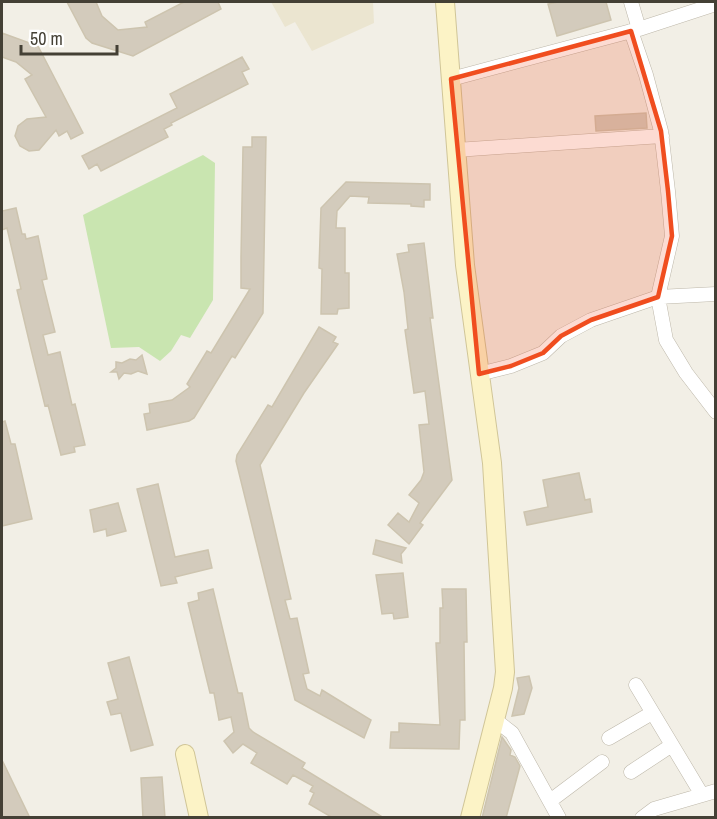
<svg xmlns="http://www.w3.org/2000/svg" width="717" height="819" font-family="'Archivo Narrow',sans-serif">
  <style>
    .education { fill: #ebe5d0 }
    .green { fill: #c9e5b0 }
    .building { fill: #d3cbbc; stroke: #cdc4af; stroke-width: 1.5 }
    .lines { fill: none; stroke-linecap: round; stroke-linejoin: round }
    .street-casing { stroke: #bdb7a9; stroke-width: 15 }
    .secondary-casing { stroke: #d0c597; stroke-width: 20 }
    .street { stroke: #fff; stroke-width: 14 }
    .secondary { stroke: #fcf3c6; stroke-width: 18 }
    .marked { fill: #f04d1f; fill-opacity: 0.2; stroke: #f04d1f; stroke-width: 4.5; stroke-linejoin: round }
  </style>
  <rect width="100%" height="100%" fill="#f2efe6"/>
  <path class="education" d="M271 2H373L374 23 312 51 295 22 285 27Z"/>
  <path class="green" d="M203 155 215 163 213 300 190 338 181 335 171 351 160 361 139 347 111 348 83 215Z"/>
  <path class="building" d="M67 2H96L102 16 118 30 147 27 145 22 184 2H218L221 9 133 56 92 43 86 38Z
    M558 2H606L611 20 557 36 548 4Z
    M2 33 38 46 83 133 71 139 67 131 59 136 56 130 39 150 29 151 20 146 15 136 18 126 27 119 46 117 25 79 32 75 16 62 2 57Z
    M242 57 249 69 242 72 248 84 171 123 172 125 164 129 168 137 101 171 97 164 89 169 82 156 177 108 170 94Z
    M646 113 647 128 596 131 595 116Z
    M252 137H266L263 313 235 358 232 356 194 418 189 421 147 430 144 414 150 413 149 404 172 400 190 387 187 384 207 351 211 353 250 289 241 288V257L243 147H252Z
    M346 182 430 184V200H424V207L411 206V204L368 203 369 197 350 196 337 211 336 228H345V273H349V308L338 309 337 314H321L322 269 319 268 321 208Z
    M16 208 22 234H25L26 239 38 236 47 279 42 280 55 332 43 335 48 355 60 352 72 405 75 404 85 445 74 447 75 452 61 455 48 405 45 406 31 349 17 290 21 289 7 228 2 230V211Z
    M424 243 433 318H430L452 480 420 523 423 525 409 544 388 525 398 513 409 522 419 503 409 495 421 480 424 472 419 425 429 424 425 391 414 393 405 330 408 329 404 292 397 254 409 252 408 245Z
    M319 327 336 337 333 342 338 344 304 393 260 465 291 599 285 600 290 619 297 618 309 673 303 674 307 689 320 696 322 690 371 720 364 738 295 700 236 461 237 455 268 405 272 407Z
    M142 355 147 374 138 371 131 374 124 373 119 379 117 372H111L116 368V362L122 363 130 359 136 360Z
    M5 421 11 444H15L32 519 2 526V422Z
    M579 473 585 500 590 499 592 512 527 525 524 512 548 507 543 480Z
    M158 484 175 557 208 550 212 568 175 577 177 583 161 586 137 489Z
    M118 503 126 531 107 536 106 529 94 532 90 510Z
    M376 540 406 548 401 554 402 563 373 554Z
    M403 573 408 617 394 619 393 613 382 614 376 575Z
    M213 589 238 693H242L249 728 253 732 305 763 302 768 384 818H333L309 804 314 793 310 791 313 786 293 775 287 784 251 763 257 753 243 744 233 753 224 741 234 732 231 717 219 720 214 693H210L188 603 199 600 198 593Z
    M442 589H466L467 642H464L465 720H460L459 749 390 748 391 732H399V723L440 725 436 643H440V608H443Z
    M129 657 153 745 131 751 121 713 111 715 107 702 118 699 108 663Z
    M529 676 532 688 524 714 512 716 519 688 517 678Z
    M502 737 511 750 510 755 515 757 520 766 506 818H482Z
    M2 760 30 818H2Z
    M162 777 165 818H143L141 778Z"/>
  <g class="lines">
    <defs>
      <path id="street" d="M631 2 639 29
        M631 31 646 75 661 131 668 191 672 236 658 297 666 340 686 373 716 412
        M451 79 639 29 716 4
        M456 150 662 136
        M479 374 511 366 543 353 561 336 591 320 658 297 716 294
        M636 685 702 795
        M494 719 512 733 559 818
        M609 738 652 713
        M631 772 672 745
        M550 801 602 762
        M642 818 654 809 716 791"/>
      <path id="secondary" d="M445 2 465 265 492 463 505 672 503 688 470 818
        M185 754 199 818"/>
    </defs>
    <use href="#street" class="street-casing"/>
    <use href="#secondary" class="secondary-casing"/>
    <use href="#street" class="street"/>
    <use href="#secondary" class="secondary"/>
  </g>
  <path class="marked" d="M631 31 661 131 668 191 672 236 658 297 591 320 561 336 543 353 511 366 479 374 451 79Z"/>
  <rect width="717" height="819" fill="none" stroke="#444035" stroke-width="6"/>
  <path d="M21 45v9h96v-9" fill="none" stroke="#444035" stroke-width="3"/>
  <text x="30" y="45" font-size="18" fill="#444035" stroke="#ffffff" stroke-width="4.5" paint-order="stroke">50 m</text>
</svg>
